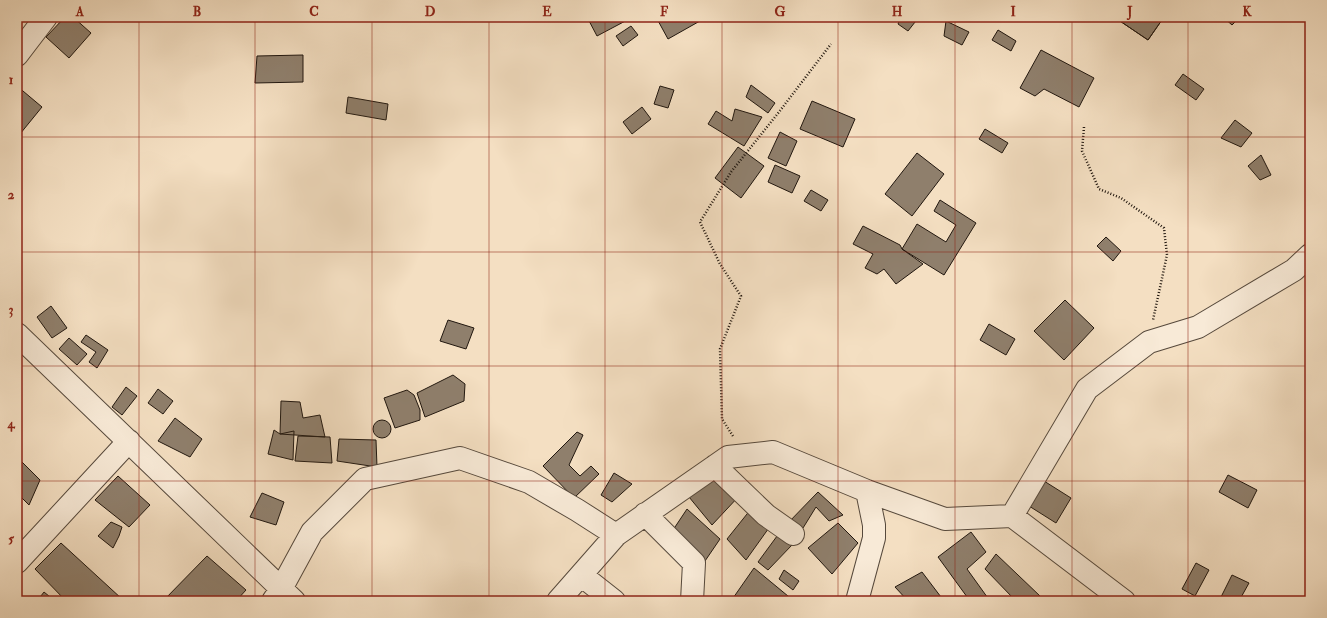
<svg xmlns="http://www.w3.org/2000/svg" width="1327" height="618" font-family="'IM FELL Double Pica',serif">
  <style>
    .building { fill: #8f7f6c; stroke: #21170f }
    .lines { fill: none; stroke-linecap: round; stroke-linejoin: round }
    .minor-casing { stroke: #56493c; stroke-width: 24 }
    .path { stroke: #21170f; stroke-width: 2.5; stroke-dasharray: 1 2; stroke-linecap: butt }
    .minor { stroke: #f8ead7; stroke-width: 22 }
    .grid { fill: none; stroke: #8f2418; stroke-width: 1; stroke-opacity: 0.55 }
    .neatline { fill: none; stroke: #8f2418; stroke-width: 1.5 }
    .grid-label { font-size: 13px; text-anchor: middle; font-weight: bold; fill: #8f2418 }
  </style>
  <rect width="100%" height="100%" fill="#f4dfc2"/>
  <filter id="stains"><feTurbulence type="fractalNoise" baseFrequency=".005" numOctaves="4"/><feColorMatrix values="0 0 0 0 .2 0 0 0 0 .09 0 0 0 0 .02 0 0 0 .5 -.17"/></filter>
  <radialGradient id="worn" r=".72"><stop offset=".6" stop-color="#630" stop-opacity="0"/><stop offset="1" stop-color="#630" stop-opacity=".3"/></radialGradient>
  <path class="building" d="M65 17H73L91 33 69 58 46 37Z
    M587 17H630L631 18 597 36Z
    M656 17H707L668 39Z
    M901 17H919L908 31 898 24Z
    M1114 17H1164L1148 40Z
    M1114 17H1164L1148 40Z
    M1223 17H1240L1232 25Z
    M946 21 969 32 962 45 944 36Z
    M631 26 638 35 623 46 616 36Z
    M998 30 1016 41 1011 51 992 40Z
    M1041 50 1094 78 1079 107 1044 89 1035 96 1020 88Z
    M303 55V82L255 83 257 56Z
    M1183 74 1204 89 1196 100 1175 85Z
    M751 85 775 103 768 113 746 97Z
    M17 86 42 107 20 134 17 131Z
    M660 86 674 90 668 108 654 104Z
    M348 97 388 104 386 120 346 113Z
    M812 101 855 119 843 147 800 129Z
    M642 107 651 119 632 134 623 122Z
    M735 109 762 117 744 146 708 124 716 111 732 121Z
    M1235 120 1252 133 1241 147 1221 138Z
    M985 129 1008 143 1002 153 979 139Z
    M780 132 797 141 786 166 768 158Z
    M738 147 764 166 741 198 715 178Z
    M917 153 944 174 912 216 885 194Z
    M1261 155 1271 175 1260 180 1248 166Z
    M775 165 800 176 792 193 768 182Z
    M811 190 828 200 821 211 804 201Z
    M940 200 976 223 944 275 902 249 917 224 946 242 956 225 934 211Z
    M863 226 900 245 902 249 923 264 896 284 884 269 877 274 865 268 873 254 853 244Z
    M1106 237 1121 251 1113 261 1097 246Z
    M1065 300 1094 328 1064 360 1034 331Z
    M51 306 67 328 52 338 37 317Z
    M448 320 474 328 466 349 440 341Z
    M989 324 1015 339 1006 355 980 340Z
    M86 335 108 350 97 368 89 362 96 352 81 342Z
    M69 338 87 354 77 365 59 349Z
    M453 375 465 384 464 401 425 417 417 393Z
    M126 387 137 396 122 415 112 407Z
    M158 389 173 401 163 414 148 403Z
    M407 390 414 395 420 410V420L395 428 384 398Z
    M281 401 300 402 303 418 320 415 325 437 280 434Z
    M175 418 202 439 190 457 158 441Z
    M373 429a9 9 0 1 1 18 0a9 9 0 1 1-18 0Z
    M274 430 280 434 294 431 293 460 268 454Z
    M577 432 583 435 569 465 580 476 591 466 599 474 574 498 543 466Z
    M298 436 330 437 332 463 295 461Z
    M339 439 376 440 377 467 337 461Z
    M18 458 40 480 29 505 17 493V459Z
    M614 473 632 484 612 502 601 495Z
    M1228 475 1257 490 1248 508 1219 492Z
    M118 476 150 505 129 527 95 500Z
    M716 476 740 495 712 525 689 497Z
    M1044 481 1071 498 1056 523 1029 506Z
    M818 492 843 515 829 521 816 507 803 528 786 525Z
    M262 493 284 502 276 525 250 517Z
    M687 509 720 539 705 561 671 533Z
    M751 509 771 525 746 560 727 539Z
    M111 522 122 527 119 536 113 548 98 536Z
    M838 523 858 543 832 574 808 548Z
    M780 532 792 545 768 570 758 562Z
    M971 532 986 552 967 569 990 601H970L938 557Z
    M61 543 122 599 120 601H66L35 569Z
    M996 554 1040 596 1035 601H1011L1013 598 985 569Z
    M207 556 246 590 236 601H163Z
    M1196 563 1209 570 1195 596 1182 589Z
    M754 568 794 601H731Z
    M784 570 799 581 793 590 779 579Z
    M922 572 944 601H908L895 587Z
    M1232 575 1249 583 1239 601H1219Z
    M44 592 55 601H37Z"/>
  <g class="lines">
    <defs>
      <path id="minor" d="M17 55 46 17
        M17 334 294 601
        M715 466 766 515 793 534
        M645 514 694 563 692 601
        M1012 516 1087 389 1149 342 1198 327 1294 270 1310 255
        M17 562 129 441
        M581 575 614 601
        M273 601 281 589 312 532 365 479 460 458 529 482 577 510 616 535 728 457 773 452 867 491 945 519 1012 516 1124 601
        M558 601 616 535
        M857 601 874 538V525L867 491"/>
    </defs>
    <use href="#minor" class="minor-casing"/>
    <path class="path" d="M1084 127 1082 151 1099 189 1121 198 1164 228 1167 255 1153 320
      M733 436 722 419 720 349 741 296 720 264 700 222 731 172 779 112 831 44"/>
    <use href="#minor" class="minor"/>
  </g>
  <path class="grid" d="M139 17V601M255 17V601M372 17V601M489 17V601M605 17V601M722 17V601M838 17V601M955 17V601M1072 17V601M1188 17V601M17 137H1310M17 252H1310M17 366H1310M17 481H1310"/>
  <rect width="1327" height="618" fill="none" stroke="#f4dfc2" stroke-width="44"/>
  <rect x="22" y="22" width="1283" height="574" class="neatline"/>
  <g class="grid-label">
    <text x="80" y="16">A</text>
    <text x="197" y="16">B</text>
    <text x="314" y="16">C</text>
    <text x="430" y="16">D</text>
    <text x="547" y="16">E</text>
    <text x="664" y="16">F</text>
    <text x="780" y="16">G</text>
    <text x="897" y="16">H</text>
    <text x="1013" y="16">I</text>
    <text x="1130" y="16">J</text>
    <text x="1247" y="16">K</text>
    <text x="11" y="84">1</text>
    <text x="11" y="199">2</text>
    <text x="11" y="314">3</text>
    <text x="11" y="428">4</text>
    <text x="11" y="543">5</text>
  </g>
  <rect width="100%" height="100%" filter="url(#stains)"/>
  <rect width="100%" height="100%" fill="url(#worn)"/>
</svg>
